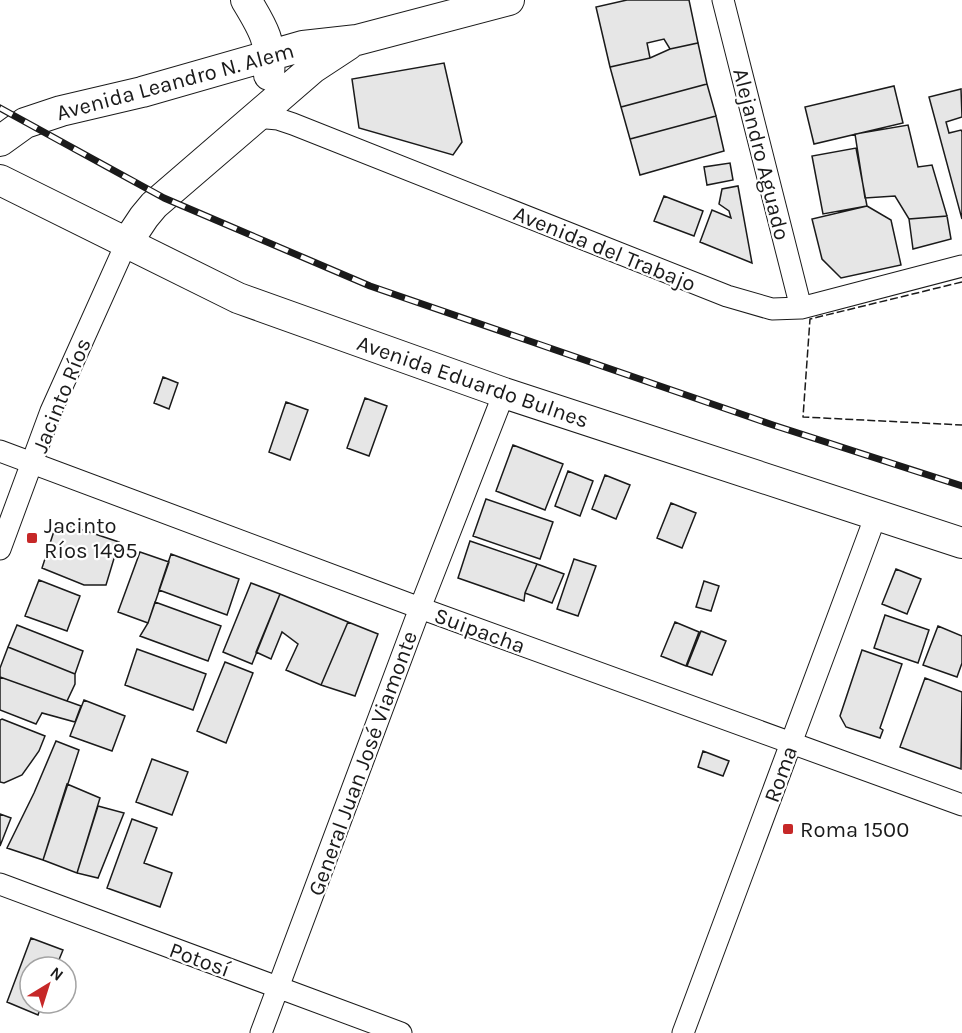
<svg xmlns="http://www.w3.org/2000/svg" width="962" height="1033" font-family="Karla,sans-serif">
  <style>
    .building { fill: #e6e6e6; stroke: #1a1a1a; stroke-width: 1.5 }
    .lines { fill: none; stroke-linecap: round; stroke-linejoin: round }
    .minor-casing { stroke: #1a1a1a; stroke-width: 23 }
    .secondary-casing { stroke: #1a1a1a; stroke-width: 32 }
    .minor { stroke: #fff; stroke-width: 21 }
    .secondary { stroke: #fff; stroke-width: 30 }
    .rail-casing { stroke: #1a1a1a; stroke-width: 7 }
    .rail { stroke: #fff; stroke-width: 4.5; stroke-dasharray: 14; stroke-linecap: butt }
    .fence { stroke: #1a1a1a; stroke-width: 1.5; stroke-dasharray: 8 3; stroke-linecap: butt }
    .poi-dot { fill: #c62828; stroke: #fff; stroke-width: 2 }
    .labels { text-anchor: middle; stroke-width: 4.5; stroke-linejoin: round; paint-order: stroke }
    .street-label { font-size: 22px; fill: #1a1a1a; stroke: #fff }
    .poi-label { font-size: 22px; fill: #1a1a1a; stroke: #fff; text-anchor: start }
  </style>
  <rect width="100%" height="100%" fill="#fff"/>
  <path class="building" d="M627 0H689L698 43 670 49 664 39 647 43 650 58 610 67 596 7Z
    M698 43 707 84 621 107 610 67 650 58 670 49Z
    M444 63 462 142 453 155 359 128 352 79Z
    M707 84 716 116 630 139 621 107Z
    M894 86 903 123 814 144 805 107Z
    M961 89 962 117 946 122 949 133 961 130 962 132V219L929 97Z
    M716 116 724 151 640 175 630 139Z
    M908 125 918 167 932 165 947 216 909 219 895 196 865 198 855 134Z
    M856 148 867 206 823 214 812 156Z
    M730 163 733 180 707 185 704 167Z
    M738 186 752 263 700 242 712 210 731 218 729 211 719 204 722 189Z
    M664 196 703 211 694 236 654 221Z
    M867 206 891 220 901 265 841 278 822 259 812 219Z
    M947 216 951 239 913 249 909 219Z
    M163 377 178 383 169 409 154 403Z
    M365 398 387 406 369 456 347 448Z
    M286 402 308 410 290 460 269 452Z
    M513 445 563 464 545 510 496 491Z
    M568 471 593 481 580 516 555 506Z
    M605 475 630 485 616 519 592 509Z
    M486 499 553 522 540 559 473 536Z
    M671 503 696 513 682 548 657 538Z
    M65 524 119 542 106 585H84L42 568 54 531Z
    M470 541 537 564 525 593 524 601 458 578Z
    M140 552 169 562 148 623 118 612Z
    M171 554 239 579 227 615 159 590Z
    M574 559 596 566 578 616 557 609Z
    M537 564 564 574 552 603 525 593Z
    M896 569 921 579 907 614 882 604Z
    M39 580 80 596 67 631 25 616Z
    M704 581 719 586 711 611 696 607Z
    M251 583 280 594 252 664 223 652Z
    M280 594 348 622 321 685 286 670 298 644 282 632 271 659 256 652Z
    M155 602 221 626 208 661 140 636 148 623Z
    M885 615 929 630 918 663 874 648Z
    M348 622 378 634 355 696 321 685Z
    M675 622 699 632 686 666 661 656Z
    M17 625 83 651 75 674 8 647Z
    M938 626 962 636V663L957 677 923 665Z
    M701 631 726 641 712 675 687 666Z
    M8 647 75 674V684L67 701 0 677V668Z
    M137 649 206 674 193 710 125 685Z
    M862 650 902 664 880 728 883 730 880 738 846 727 840 716Z
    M225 662 253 673 226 743 197 731Z
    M0 677 81 706 75 722 42 713 36 724 0 710Z
    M925 678 962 692 961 769 900 747Z
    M84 700 125 716 112 751 70 736Z
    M2 719 45 736 39 751 22 775 4 783 0 782V720Z
    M56 741 79 750 43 860 7 848 34 793Z
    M703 751 729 761 723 776 698 767Z
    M152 759 188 772 172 815 136 802Z
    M67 784 100 798 77 873 43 860Z
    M98 806 124 813 98 878 77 873Z
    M0 814 11 818 0 846Z
    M132 819 157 828 144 863 172 873 160 907 107 888Z
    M31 938 63 950 56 967H30V1003H42L38 1015 7 1002Z"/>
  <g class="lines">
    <defs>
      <path id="minor" d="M723 0 801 308
        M256 117 278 119 293 124 727 296 772 309 801 308 962 266
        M0 451 420 608 962 805
        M0 549 51 411 126 244
        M0 884 401 1033
        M261 1033 420 608 504 393
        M683 1033 876 515"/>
      <path id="secondary" d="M246 0C263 28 272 42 269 75
        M0 141 25 123 61 111 142 92 303 46 357 40 509 0
        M0 180 238 298 504 393 962 543
        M126 244 144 217 154 205 313 68 348 45"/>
    </defs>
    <use href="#minor" class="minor-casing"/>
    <use href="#secondary" class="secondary-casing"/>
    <use href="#minor" class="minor"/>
    <use href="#secondary" class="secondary"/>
    <defs>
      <path id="rail" d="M0 108 164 198 370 286 773 425 962 486"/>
    </defs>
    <use href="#rail" class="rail-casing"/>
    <use href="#rail" class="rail"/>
    <path class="fence" d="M962 282 810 319 803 417 962 425"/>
  </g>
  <g class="poi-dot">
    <rect x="26" y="532" width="12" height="12" rx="3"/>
    <rect x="782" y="823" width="12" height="12" rx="3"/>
  </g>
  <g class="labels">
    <g class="street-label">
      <text transform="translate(175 81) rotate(-15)" y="8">Avenida Leandro N. Alem</text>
      <text transform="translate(762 154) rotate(76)" y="8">Alejandro Aguado</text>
      <text transform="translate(605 248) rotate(22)" y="8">Avenida del Trabajo</text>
      <text transform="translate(473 381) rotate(19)" y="8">Avenida Eduardo Bulnes</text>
      <text transform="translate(61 395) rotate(-68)" y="8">Jacinto Ríos</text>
      <text transform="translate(480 630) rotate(20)" y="8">Suipacha</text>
      <text transform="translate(362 763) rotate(-70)" y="8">General Juan José Viamonte</text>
      <text transform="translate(780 774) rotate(-70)" y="8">Roma</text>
      <text transform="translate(200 959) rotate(20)" y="8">Potosí</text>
    </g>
    <g class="poi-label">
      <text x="44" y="533">Jacinto<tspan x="44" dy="25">Ríos 1495</tspan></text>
      <text x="800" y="837">Roma 1500</text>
    </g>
  </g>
  <g transform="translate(48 985) rotate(38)"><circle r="28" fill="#ffffff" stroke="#a3a3a3" stroke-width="1.5"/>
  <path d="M0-4.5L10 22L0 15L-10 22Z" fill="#c62828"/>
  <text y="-9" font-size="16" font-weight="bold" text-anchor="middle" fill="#1a1a1a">N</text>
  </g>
</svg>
